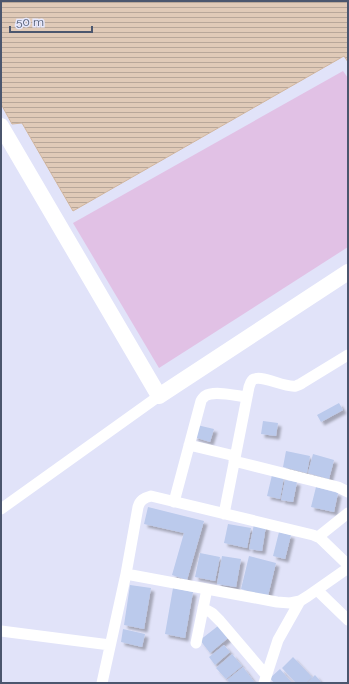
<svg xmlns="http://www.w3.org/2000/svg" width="349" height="684" font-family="Raleway,sans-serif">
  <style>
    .green { fill: #e1c1e5 }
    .water { fill: url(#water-rules); stroke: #d1b69f }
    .building { fill: #bbcaec; filter: url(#shadow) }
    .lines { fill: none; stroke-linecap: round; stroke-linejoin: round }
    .street { stroke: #fff; stroke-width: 11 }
    .secondary { stroke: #fff; stroke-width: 16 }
  </style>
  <defs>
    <pattern id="water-rules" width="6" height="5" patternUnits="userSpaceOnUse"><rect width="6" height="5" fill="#e0cab8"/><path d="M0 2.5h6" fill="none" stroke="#b8a79a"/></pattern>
    <filter id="shadow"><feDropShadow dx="3.5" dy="3.5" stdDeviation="1" flood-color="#0004"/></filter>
  </defs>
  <rect width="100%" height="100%" fill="#e1e3f9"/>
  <path class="green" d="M343 71 348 78V247L159 368 73 223Z"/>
  <path class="water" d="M1 1H348V62L344 56 73 211 22 123 12 124 1 104Z"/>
  <path class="building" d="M339 403 343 410 321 422 317 415Z
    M263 421 278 423 276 436 261 434Z
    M197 425 214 429 210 442 194 437Z
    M286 451 310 456 307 473 283 467Z
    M313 454 334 460 329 479 308 473Z
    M272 475 284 477 280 499 267 496Z
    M285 480 297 482 293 502 281 500Z
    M316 487 338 493 334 512 311 507Z
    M148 507 204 521 187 580 172 575 184 533 144 524Z
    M228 524 251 528 247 548 224 543Z
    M254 524 266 526 262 551 249 549Z
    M279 532 291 535 285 559 273 556Z
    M200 553 220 557 215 581 195 577Z
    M222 556 241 559 236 587 217 584Z
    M249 556 276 563 268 596 241 589Z
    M130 585 151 588 144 629 124 625Z
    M173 588 193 592 185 638 165 634Z
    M218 626 228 638 210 653 200 640Z
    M123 629 145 634 142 647 121 642Z
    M224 645 230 652 215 665 209 657Z
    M232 654 242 666 226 679 216 668Z
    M293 657 312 677 306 683H296L282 668Z
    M243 667 255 683H230L227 680Z
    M280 669 292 683H274L270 678Z
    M315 675 322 683H307Z"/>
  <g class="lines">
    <path class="street" d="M189 445 235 456
      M234 461 338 487 348 492
      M174 502 201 401C201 400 204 397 205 396 214 390 237 396 247 397
      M1 509 159 396
      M224 514 249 387C250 384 251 380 254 379 264 375 284 388 296 386 296 386 301 384 302 383L348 355
      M318 537 348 513
      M126 574 277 602 290 603 300 601 308 596 348 568
      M317 590 348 620
      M203 608 212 613 220 621 266 675
      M1 631 110 645
      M196 643 207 589
      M102 683 126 574 138 507C140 500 144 498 151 496L313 535 320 538 348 565
      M264 683 278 640 300 601"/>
    <path class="secondary" d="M1 126 159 396 348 272"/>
  </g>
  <rect width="349" height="684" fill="none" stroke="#4b566e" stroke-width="4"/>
  <path d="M10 26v6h82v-6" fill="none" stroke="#4b566e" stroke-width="2"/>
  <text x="16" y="26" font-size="12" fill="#4b566e" stroke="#e6e8fd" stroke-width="3" paint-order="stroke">50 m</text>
</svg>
